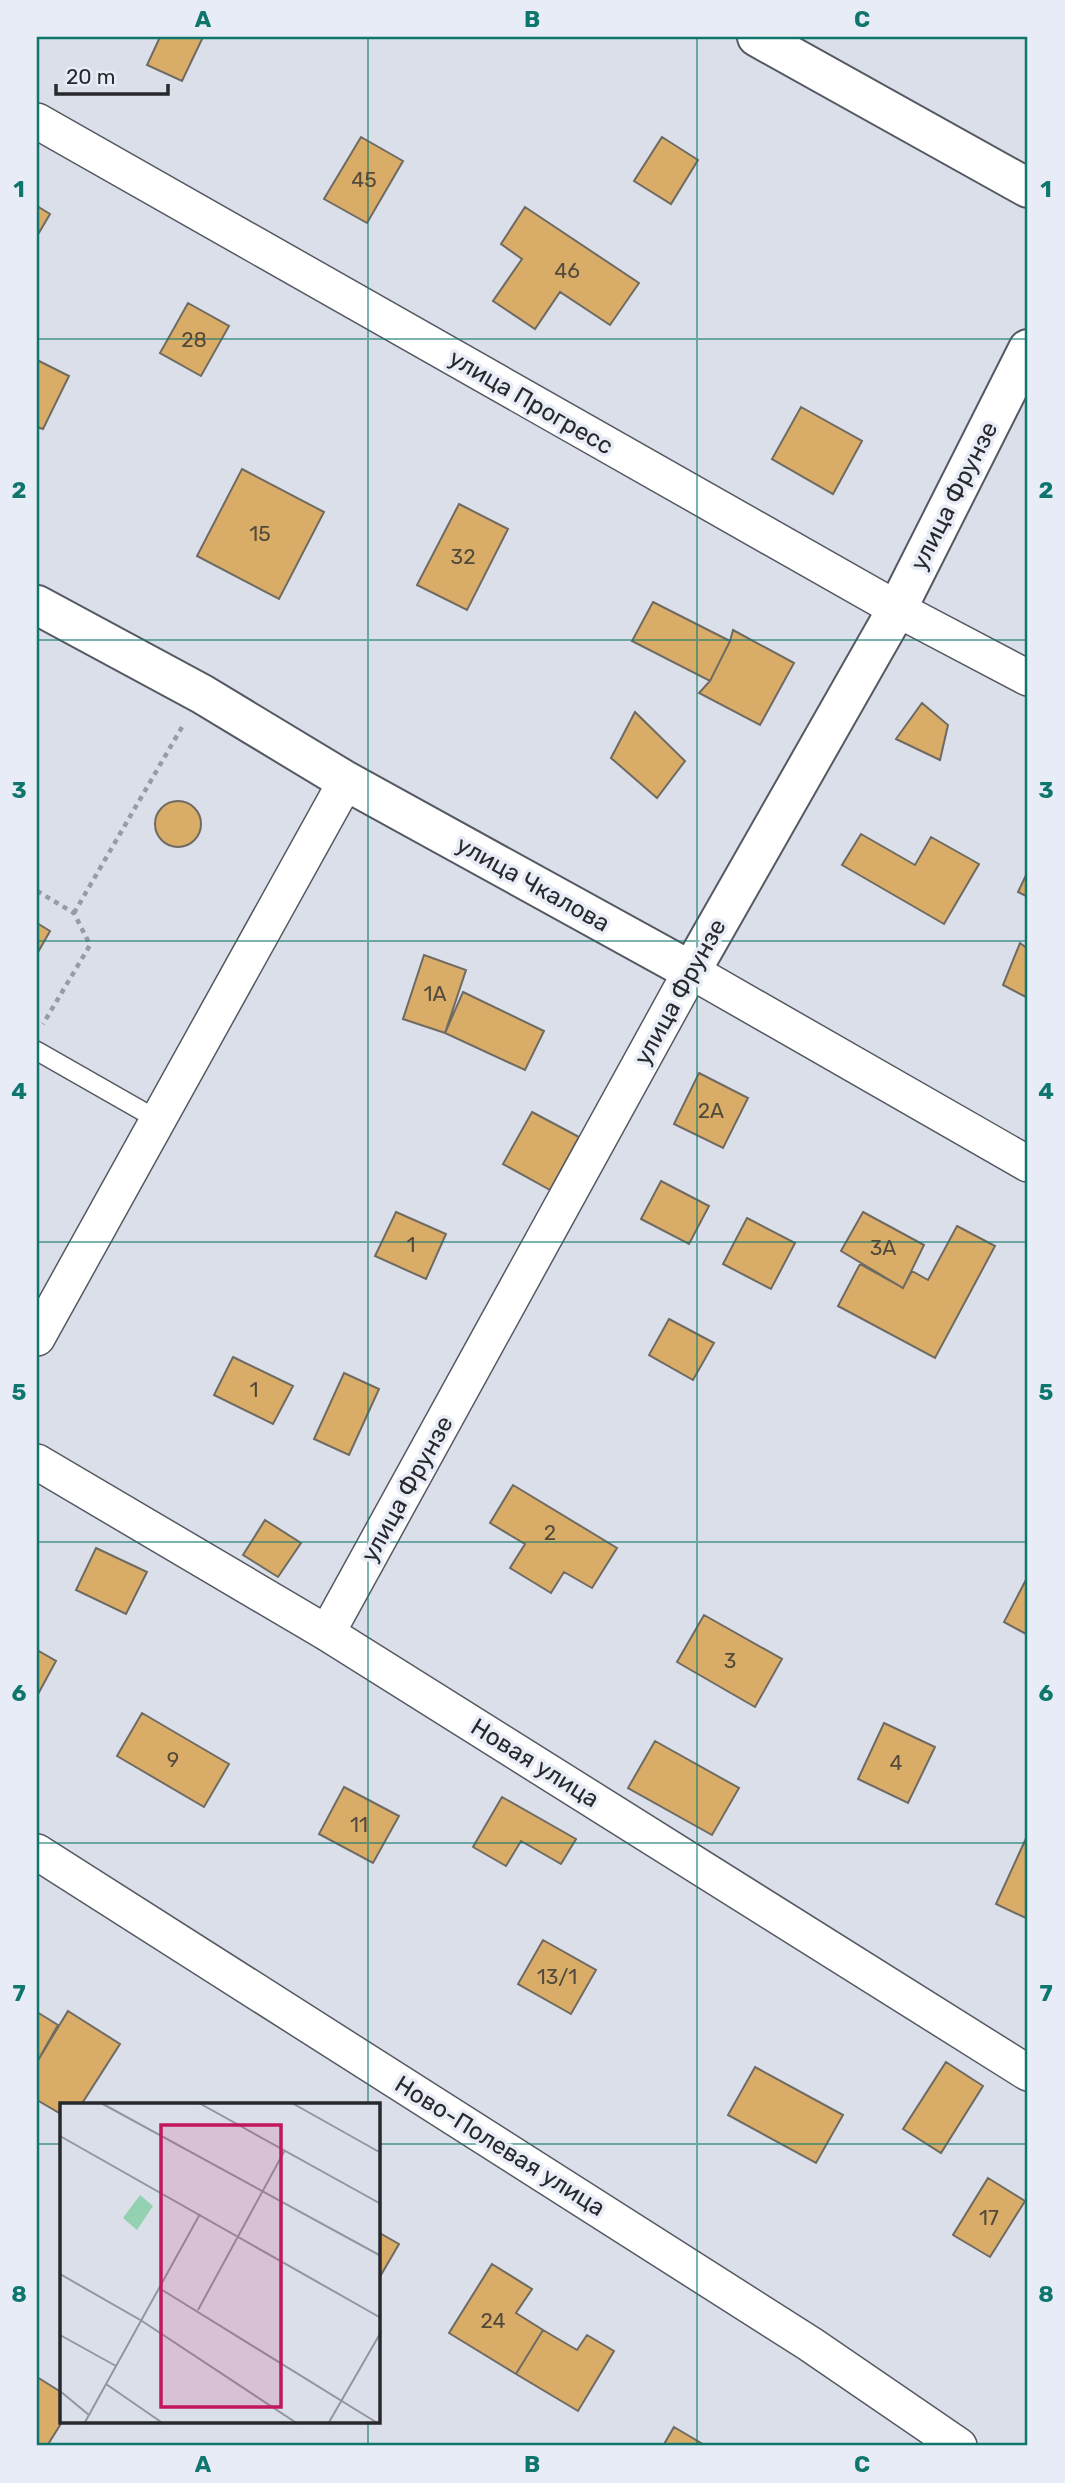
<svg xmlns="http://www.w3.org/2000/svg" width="1065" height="2483" font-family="Rubik,sans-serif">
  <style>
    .building { fill: #d9ad67; stroke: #6f6a62; stroke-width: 2 }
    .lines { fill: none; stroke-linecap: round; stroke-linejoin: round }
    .lane-casing { stroke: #555962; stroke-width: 21 }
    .street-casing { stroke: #555962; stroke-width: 38 }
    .secondary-casing { stroke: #555962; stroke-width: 42 }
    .path { stroke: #989ba3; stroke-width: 4.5; stroke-dasharray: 5 5; stroke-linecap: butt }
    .lane { stroke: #fff; stroke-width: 18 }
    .street { stroke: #fff; stroke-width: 35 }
    .secondary { stroke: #fff; stroke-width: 38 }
    .grid { fill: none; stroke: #0f766e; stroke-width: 2; stroke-opacity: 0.55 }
    .labels { text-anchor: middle; stroke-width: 7; stroke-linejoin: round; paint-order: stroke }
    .number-label { font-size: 21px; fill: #544a3c }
    .street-label { font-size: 24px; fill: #28292d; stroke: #e8ecf6 }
    .inset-road { fill: none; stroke: #93969e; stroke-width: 2 }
    .view { fill: #c2185b; fill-opacity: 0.15; stroke: #c2185b; stroke-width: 3.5 }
    .inset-edge { fill: none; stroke: #28292d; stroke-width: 3.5 }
    .neatline { fill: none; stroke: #0f766e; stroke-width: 2.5 }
    .grid-label { font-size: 23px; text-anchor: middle; font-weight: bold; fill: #0f766e }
  </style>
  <rect width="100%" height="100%" fill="#dbdfe9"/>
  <path class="building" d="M160 37H203L182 81 147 65Z
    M361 137 403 161 367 223 324 199Z
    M662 137 698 160 671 204 634 181Z
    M37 206 50 214 37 236Z
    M525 207 639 283 610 325 560 292 535 329 493 301 522 259 501 244Z
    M188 303 229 326 201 376 160 353Z
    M37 360 69 376 43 429 37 427Z
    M801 407 862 441 833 494 772 459Z
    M242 469 324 512 279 599 197 556Z
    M459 504 508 529 467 610 417 585Z
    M653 602 730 641 710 681 632 641Z
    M733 630 794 663 760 725 699 693 710 681 730 641Z
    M922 703 948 725 940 760 896 739Z
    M635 712 685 761 657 798 611 758Z
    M155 824a23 23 0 1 1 46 0a23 23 0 1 1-46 0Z
    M861 834 915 865 931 837 979 864 944 924 842 865Z
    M1028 871V897L1018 892Z
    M37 923 50 931 37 954Z
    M1020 943 1028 949V998L1003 985Z
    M424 955 466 970 445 1033 403 1019Z
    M463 992 544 1031 525 1070 445 1033Z
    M699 1073 748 1098 723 1148 674 1124Z
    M532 1112 579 1137 550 1190 503 1164Z
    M661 1181 709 1206 689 1244 641 1219Z
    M396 1212 446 1234 426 1279 375 1256Z
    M863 1212 924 1245 903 1288 841 1251Z
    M747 1218 795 1243 771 1289 723 1264Z
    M957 1226 995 1246 935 1358 838 1306 860 1264 903 1288 912 1271 928 1280Z
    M669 1319 714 1343 693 1380 649 1355Z
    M233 1357 293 1386 273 1424 214 1395Z
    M344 1373 379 1389 349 1455 314 1439Z
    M513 1485 617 1548 592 1588 564 1572 551 1593 510 1568 525 1544 490 1523Z
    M265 1520 301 1543 278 1577 243 1555Z
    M96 1548 147 1572 126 1614 76 1590Z
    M1028 1576V1635L1004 1622Z
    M704 1615 782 1659 755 1707 677 1662Z
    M37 1650 56 1661 37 1696Z
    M142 1713 229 1764 204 1807 117 1756Z
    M884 1723 935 1747 908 1803 858 1779Z
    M655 1741 739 1788 712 1835 628 1788Z
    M344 1787 399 1816 373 1863 319 1834Z
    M502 1797 576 1839 561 1864 521 1841 506 1866 473 1847Z
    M1028 1834V1919L996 1904Z
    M543 1940 596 1970 571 2014 518 1984Z
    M68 2011 120 2044 81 2105H61V2114L37 2100V2062Z
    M37 2012 58 2025 37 2062Z
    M946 2062 983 2086 941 2153 903 2129Z
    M755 2067 843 2115 816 2163 728 2115Z
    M988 2178 1025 2201 990 2257 953 2235Z
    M378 2232 399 2244 378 2280Z
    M492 2264 532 2289 516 2313 543 2330 516 2374 449 2333Z
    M543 2330 577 2350 587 2335 614 2351 578 2411 516 2374Z
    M37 2377 61 2392 62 2422 47 2446H37Z
    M674 2427 706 2446H663Z"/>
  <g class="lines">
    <defs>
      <path id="lane" d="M37 1051 158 1120"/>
      <path id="street" d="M37 121 897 609 1028 678
        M37 1338 346 781
        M37 1462 327 1633 1028 2073
        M327 1633 691 971 1028 1164
        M37 1852 810 2344 959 2446"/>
      <path id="secondary" d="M757 37 1028 188
        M37 605 202 694 346 781 691 971 897 609 1028 349"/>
    </defs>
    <use href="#lane" class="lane-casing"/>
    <use href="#street" class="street-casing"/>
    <use href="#secondary" class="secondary-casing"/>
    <path class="path" d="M37 891 74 913 90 945 43 1024
      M74 913 182 727"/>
    <use href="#lane" class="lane"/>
    <use href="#street" class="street"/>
    <use href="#secondary" class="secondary"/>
  </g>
  <path class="grid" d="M368 37V2105M697 37V2446M37 339H1028M37 640H1028M37 941H1028M37 1242H1028M37 1542H1028M37 1843H1028M37 2144H61M378 2144H1028M368 2422V2446"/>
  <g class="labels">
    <g class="number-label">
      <text x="364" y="187">45</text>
      <text x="567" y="278">46</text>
      <text x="194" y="347">28</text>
      <text x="260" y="541">15</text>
      <text x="463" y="564">32</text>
      <text x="435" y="1001">1А</text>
      <text x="711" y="1118">2А</text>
      <text x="411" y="1252">1</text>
      <text x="883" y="1255">3А</text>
      <text x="254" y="1397">1</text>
      <text x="550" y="1540">2</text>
      <text x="730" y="1668">3</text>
      <text x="173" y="1767">9</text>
      <text x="896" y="1770">4</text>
      <text x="359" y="1832">11</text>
      <text x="557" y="1984">13/1</text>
      <text x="989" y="2225">17</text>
      <text x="493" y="2328">24</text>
    </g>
    <g class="street-label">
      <text transform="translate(531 402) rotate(30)" y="8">улица Прогресс</text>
      <text transform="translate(954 496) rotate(-63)" y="8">улица Фрунзе</text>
      <text transform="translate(533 884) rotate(29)" y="8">улица Чкалова</text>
      <text transform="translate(680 992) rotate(-61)" y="8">улица Фрунзе</text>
      <text transform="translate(407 1489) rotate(-61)" y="8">улица Фрунзе</text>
      <text transform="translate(535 1763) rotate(32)" y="8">Новая улица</text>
      <text transform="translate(500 2146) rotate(32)" y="8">Ново-Полевая улица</text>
    </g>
  </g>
  <g transform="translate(60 2103)">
    <rect width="320" height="320" fill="#dbdfe9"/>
    <path d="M80 92 93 103 77 127 63 115Z" fill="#94d1b0"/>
    <path class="inset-road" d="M41 0 321 153M139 0 321 101M232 0 321 50M0 33 321 215M0 171 82 218 238 321M99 185 319 321M138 207 225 47M0 232 56 263M46 281 104 321M0 288 29 312M24 321 140 111M268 321 321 229"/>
    <path class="view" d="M101 22H221V304H101Z"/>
    <rect width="320" height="320" class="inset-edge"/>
  </g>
  <rect width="1065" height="2483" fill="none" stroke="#e8ecf6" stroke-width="77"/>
  <path d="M56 84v10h112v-10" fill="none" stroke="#28292d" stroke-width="3.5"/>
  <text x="66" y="84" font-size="21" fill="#28292d" stroke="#e8ecf6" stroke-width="5" paint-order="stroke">20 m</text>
  <rect x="38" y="38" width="988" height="2406" class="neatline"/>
  <g class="grid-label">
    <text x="203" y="27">A</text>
    <text x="532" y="27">B</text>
    <text x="862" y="27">C</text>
    <text x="19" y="197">1</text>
    <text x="1046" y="197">1</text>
    <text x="19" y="498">2</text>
    <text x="1046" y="498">2</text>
    <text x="19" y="798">3</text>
    <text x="1046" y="798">3</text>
    <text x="19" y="1099">4</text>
    <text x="1046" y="1099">4</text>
    <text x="19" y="1400">5</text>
    <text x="1046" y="1400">5</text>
    <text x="19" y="1701">6</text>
    <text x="1046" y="1701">6</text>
    <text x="19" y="2001">7</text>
    <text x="1046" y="2001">7</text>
    <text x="19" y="2302">8</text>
    <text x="1046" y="2302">8</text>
    <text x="203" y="2472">A</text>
    <text x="532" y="2472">B</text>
    <text x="862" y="2472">C</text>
  </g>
</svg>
